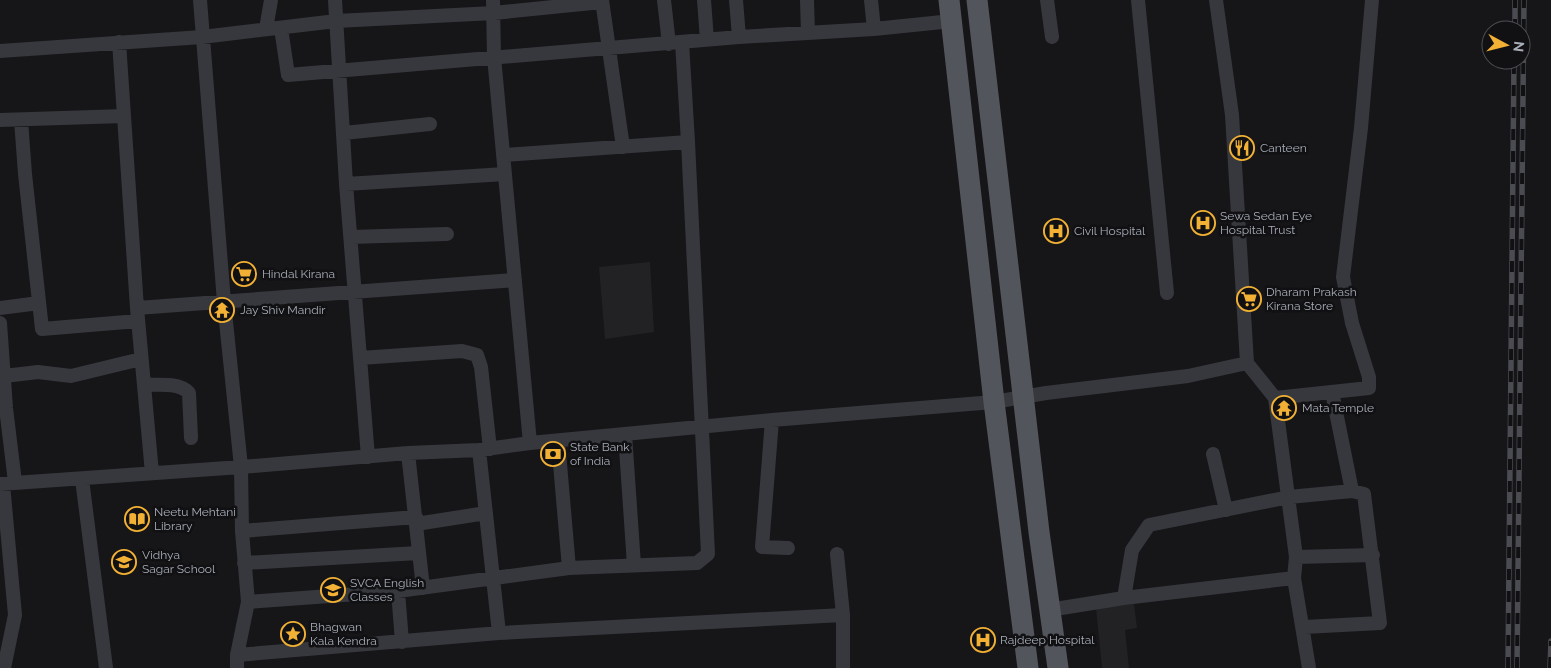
<svg xmlns="http://www.w3.org/2000/svg" width="1551" height="668" font-family="Raleway,sans-serif">
  <style>
    .built { fill: #222225 }
    .lines { fill: none; stroke-linecap: round; stroke-linejoin: round }
    .minor { stroke: #37383d; stroke-width: 14 }
    .primary { stroke: #53555c; stroke-width: 21 }
    .rail-casing { stroke: #4a4c52; stroke-width: 5.5 }
    .rail { stroke: #111113; stroke-width: 4; stroke-dasharray: 11; stroke-linecap: butt }
    .labels { text-anchor: middle; stroke-width: 5; stroke-linejoin: round; paint-order: stroke }
    .poi-label { font-size: 12px; fill: #a8adb8; stroke: #111113; text-anchor: start }
  </style>
  <rect width="100%" height="100%" fill="#161618"/>
  <path class="built" d="M650 262 654 332 605 339 599 267Z
    M1134 604 1137 628 1125 630 1129 668H1102L1096 608Z"/>
  <g class="lines">
    <path class="minor" d="M200 0 224 302 241 467 242 531 248 602 237 655V668
      M335 0 346 184 368 457
      M493 0 494 57 530 443
      M602 0 623 147
      M664 0 669 44
      M704 0 707 40
      M736 0 739 37
      M807 0 808 33
      M871 0 874 29
      M1047 0 1052 37
      M1138 0 1167 293
      M1216 0 1232 115 1247 363 1275 398 1296 557 1294 578 1309 668
      M266 29 271 0
      M282 35 288 75 739 37 874 29 952 21
      M119 42 137 308 152 473
      M0 51 202 37 336 21 494 13 602 2
      M0 120 124 116
      M21 120 25 174 42 329 138 321
      M344 133 430 124
      M503 155 688 142 682 42
      M346 184 505 174
      M351 237 447 234
      M0 308 39 303
      M137 308 515 280
      M0 323 6 408 15 482
      M360 358 462 351 477 355 481 367 490 449
      M4 376 38 372 71 376 141 359
      M144 385C157 385 179 382 189 393L191 438
      M1275 398 1369 388V377L1352 323 1343 277 1361 128 1372 0
      M772 420 762 547 788 548
      M625 434 634 565
      M558 441 569 568
      M479 450 499 633
      M408 453 423 588
      M1213 454 1226 510
      M82 479 106 668
      M0 484 241 467 408 453 479 450 530 443 772 420 994 402 1046 393 1188 376 1247 363
      M3 484 15 615 4 668
      M416 524 486 513
      M242 531 416 517
      M837 554 843 615V668
      M1296 557 1373 555
      M244 563 418 553
      M398 591 402 642
      M1124 598 1132 550 1149 525 1289 497 1352 491 1332 392
      M248 602 398 591 569 568 697 563 708 554 688 142
      M1049 610 1124 598 1294 578
      M1304 627 1380 623 1364 494 1352 491
      M237 655 499 633 843 615"/>
    <path class="primary" d="M949 0 994 402 1028 668
      M977 0 1039 532 1058 668"/>
    <defs>
      <path id="rail" d="M1515 30V0
        M1508 668 1514 60
        M1517 668 1524 0
        M1550 668 1551 641"/>
    </defs>
    <use href="#rail" class="rail-casing"/>
    <use href="#rail" class="rail"/>
  </g>
  <defs>
    <symbol id="restaurant-ring" viewBox="-11 -11 22 22"><circle r="9.5" fill="#111113" stroke="#f2b134" stroke-width="1.5"/><path d="M-5-6h1v4h1v-4h1v4h1v-4h1v5L-1.5 .5V6h-2V.5L-5-1ZM5-6V6H3V1.5H1.5Q1.5-4 5-6Z" fill="#f2b134"/></symbol>
    <symbol id="hospital-ring" viewBox="-11 -11 22 22"><circle r="9.5" fill="#111113" stroke="#f2b134" stroke-width="1.5"/><path d="M-5-5h3v3.5h4V-5h3V5h-3V1.5h-4V5h-3Z" fill="#f2b134"/></symbol>
    <symbol id="supermarket-ring" viewBox="-11 -11 22 22"><circle r="9.5" fill="#111113" stroke="#f2b134" stroke-width="1.5"/><path d="M-6-5.5h2.5l.6 2H6L4.5 2H-2.5L-4.4-4H-6ZM-1.5 3.2a1.3 1.3 0 1 0 .1 0ZM3 3.2a1.3 1.3 0 1 0 .1 0Z" fill="#f2b134"/></symbol>
    <symbol id="temple-ring" viewBox="-11 -11 22 22"><circle r="9.5" fill="#111113" stroke="#f2b134" stroke-width="1.5"/><path d="M0-6L5-2H3V0L6.5 2.5H4V6H1.5V3h-3V6H-4V2.5H-6.5L-3 0V-2H-5Z" fill="#f2b134"/></symbol>
    <symbol id="bank-ring" viewBox="-11 -11 22 22"><circle r="9.5" fill="#111113" stroke="#f2b134" stroke-width="1.5"/><path d="M-6-4H6V4H-6ZM0-2.3a2.3 2.3 0 1 0 0 4.6a2.3 2.3 0 1 0 0-4.6Z" fill="#f2b134"/></symbol>
    <symbol id="library-ring" viewBox="-11 -11 22 22"><circle r="9.5" fill="#111113" stroke="#f2b134" stroke-width="1.5"/><path d="M-6-4Q-3-5.5-.7-3.5V5Q-3 3-6 4ZM6-4Q3-5.5 .7-3.5V5Q3 3 6 4Z" fill="#f2b134"/></symbol>
    <symbol id="school-ring" viewBox="-11 -11 22 22"><circle r="9.5" fill="#111113" stroke="#f2b134" stroke-width="1.5"/><path d="M0-5L7-2L0 1L-7-2ZM-4 1L0 2.5L4 1V4Q0 6-4 4Z" fill="#f2b134"/></symbol>
    <symbol id="sight-ring" viewBox="-11 -11 22 22"><circle r="9.5" fill="#111113" stroke="#f2b134" stroke-width="1.5"/><path d="M0-6L1.8-2.2L6-1.7L2.9 1.2L3.7 5.4L0 3.3L-3.7 5.4L-2.9 1.2L-6-1.7L-1.8-2.2Z" fill="#f2b134"/></symbol>
  </defs>
  <g fill-rule="evenodd">
    <use href="#restaurant-ring" x="1228" y="134" width="28" height="28"/>
    <use href="#hospital-ring" x="1189" y="209" width="28" height="28"/>
    <use href="#hospital-ring" x="1042" y="217" width="28" height="28"/>
    <use href="#supermarket-ring" x="230" y="260" width="28" height="28"/>
    <use href="#supermarket-ring" x="1235" y="285" width="28" height="28"/>
    <use href="#temple-ring" x="208" y="296" width="28" height="28"/>
    <use href="#temple-ring" x="1270" y="394" width="28" height="28"/>
    <use href="#bank-ring" x="539" y="440" width="28" height="28"/>
    <use href="#library-ring" x="123" y="505" width="28" height="28"/>
    <use href="#school-ring" x="110" y="548" width="28" height="28"/>
    <use href="#school-ring" x="319" y="576" width="28" height="28"/>
    <use href="#sight-ring" x="279" y="620" width="28" height="28"/>
    <use href="#hospital-ring" x="969" y="626" width="28" height="28"/>
  </g>
  <g class="labels">
    <g class="poi-label">
      <text x="1260" y="152">Canteen</text>
      <text x="1220" y="220">Sewa Sedan Eye<tspan x="1220" dy="14">Hospital Trust</tspan></text>
      <text x="1074" y="235">Civil Hospital</text>
      <text x="262" y="278">Hindal Kirana</text>
      <text x="1266" y="296">Dharam Prakash<tspan x="1266" dy="14">Kirana Store</tspan></text>
      <text x="240" y="314">Jay Shiv Mandir</text>
      <text x="1302" y="412">Mata Temple</text>
      <text x="570" y="451">State Bank<tspan x="570" dy="14">of India</tspan></text>
      <text x="154" y="516">Neetu Mehtani<tspan x="154" dy="14">Library</tspan></text>
      <text x="142" y="559">Vidhya<tspan x="142" dy="14">Sagar School</tspan></text>
      <text x="350" y="587">SVCA English<tspan x="350" dy="14">Classes</tspan></text>
      <text x="310" y="631">Bhagwan<tspan x="310" dy="14">Kala Kendra</tspan></text>
      <text x="1000" y="644">Rajdeep Hospital</text>
    </g>
  </g>
  <g transform="translate(1506 45) rotate(97)"><circle r="24" fill="#111113" stroke="#4d4f55"/>
  <path d="M0-4L9 19L0 12L-9 19Z" fill="#f2b134"/>
  <text y="-8" font-size="14" font-weight="bold" text-anchor="middle" fill="#a8adb8">N</text>
  </g>
</svg>
